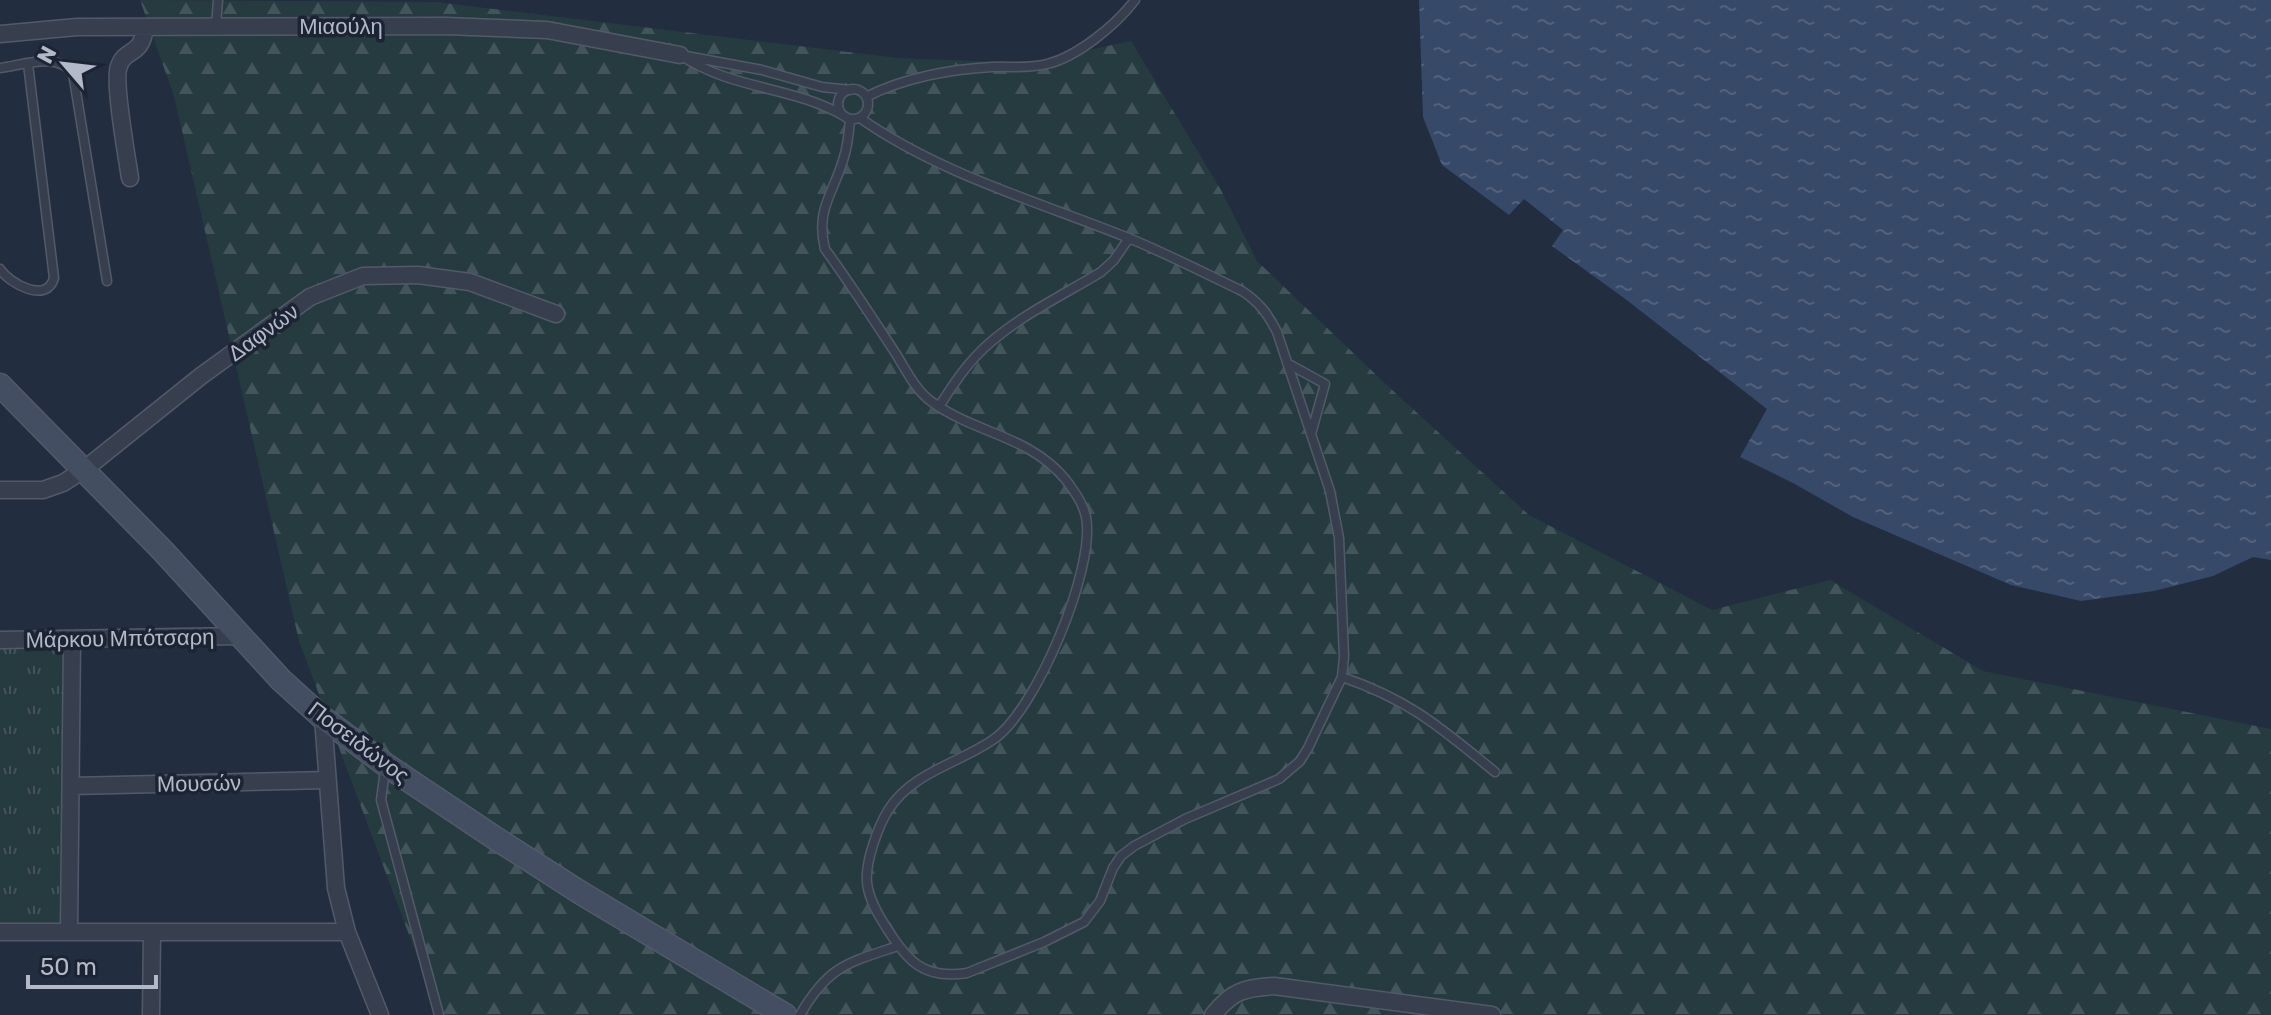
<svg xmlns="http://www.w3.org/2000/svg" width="2271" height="1015" font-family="Rubik,sans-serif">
	<defs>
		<pattern id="forest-firs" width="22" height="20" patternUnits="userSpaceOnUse" patternTransform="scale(2)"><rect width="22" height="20" fill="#253b40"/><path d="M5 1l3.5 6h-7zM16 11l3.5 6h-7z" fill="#42555a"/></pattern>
		<pattern id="park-tufts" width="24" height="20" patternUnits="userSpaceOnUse" patternTransform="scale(2)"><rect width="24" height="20" fill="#253b40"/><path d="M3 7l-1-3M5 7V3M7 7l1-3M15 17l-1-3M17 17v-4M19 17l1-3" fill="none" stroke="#42555a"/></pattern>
		<pattern id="water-ripples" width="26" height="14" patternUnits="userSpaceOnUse" patternTransform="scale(2)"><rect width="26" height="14" fill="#374969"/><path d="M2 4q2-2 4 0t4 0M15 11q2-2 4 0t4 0" fill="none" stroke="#52617d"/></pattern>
	</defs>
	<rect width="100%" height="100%" fill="#222d3f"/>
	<!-- forest -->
	<path fill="url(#forest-firs)" d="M140,0L436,2L898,58L1027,63L1131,41L1221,190L1257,261L1391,389L1529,515L1712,610L1830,580L1983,671L2271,729V1015H439L299,641L174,96Z"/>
	<!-- park -->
	<path fill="url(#park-tufts)" d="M0,640H66L69,926H0Z"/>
	<!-- water -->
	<path fill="url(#water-ripples)" d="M1419,0H2271V560L2253,557L2213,576L2154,591L2081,601L2011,585L1853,517L1793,483L1740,457L1767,409L1624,298L1552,246L1563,230L1524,199L1509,215L1442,165L1423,117Z"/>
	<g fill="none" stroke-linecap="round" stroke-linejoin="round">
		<defs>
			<path id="lane" d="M216,26L218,0
				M680,55C735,91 791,85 846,117
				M686,56L762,70L822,87L850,90
				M0,68C23,65 57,52 73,73L107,281
				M838 104a15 15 0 1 1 30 0a15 15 0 1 1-30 0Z
				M866,97C903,78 951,69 992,67C1010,66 1028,69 1047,64C1077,57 1116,25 1135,0
				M850,119C849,132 848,145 844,157C834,193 815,209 825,249C850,283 873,319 896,354C906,370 916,391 932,402C976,434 1029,435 1066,480C1074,491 1083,503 1086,517C1096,568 1036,710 994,739C960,763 913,772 889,809C878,826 865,862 867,883C869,899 877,913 886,927C907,961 924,980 967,973L1044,942L1084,922L1100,901L1113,868L1121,856L1134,846L1185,819L1279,779L1300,761L1308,748L1342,677L1344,657L1339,538L1330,491L1277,332C1268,314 1259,302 1242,291C1204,273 1166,253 1126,237C1036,201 940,174 860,118
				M0,269C10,284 47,304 54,278L28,64
				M1287,363L1325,384L1311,434
				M939,407C950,389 961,372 976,356C1010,320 1060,297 1101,272L1114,260L1129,238
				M1342,677C1410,700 1441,728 1495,772
				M385,770L381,800L439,1015
				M800,1015C828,966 847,963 898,946"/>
			<path id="street" d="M0,34L77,27L446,26L547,30L680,55
				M130,178C127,158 113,80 119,66C125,48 142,57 145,27
				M0,490H43L63,483L85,469L201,376L310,297L363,276L418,275L470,282L556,314
				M0,640L240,636
				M323,718L336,888L347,932L380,1015
				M71,786L327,780
				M0,932H347
				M69,932L72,640
				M151,1015L152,932
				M1213,1015C1232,991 1244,988 1274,986L1492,1015"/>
			<path id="secondary" d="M0,385L163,551L281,680L323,718L386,765L492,836L581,893L785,1015"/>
		</defs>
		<!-- lane casing -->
		<use href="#lane" stroke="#525a69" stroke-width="11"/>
		<!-- street casing -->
		<use href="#street" stroke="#525a69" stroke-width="19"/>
		<!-- secondary casing -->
		<use href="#secondary" stroke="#525a69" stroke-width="25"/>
		<!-- lane -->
		<use href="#lane" stroke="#373f4e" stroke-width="8"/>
		<!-- street -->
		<use href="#street" stroke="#373f4e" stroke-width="16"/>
		<!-- secondary -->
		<use href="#secondary" stroke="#444e62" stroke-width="22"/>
	</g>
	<g text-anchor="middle" stroke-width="7" stroke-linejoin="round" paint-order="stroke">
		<!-- street labels -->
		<g font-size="22" fill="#b2baca" stroke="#1c2433">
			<text x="341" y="34">Μιαούλη</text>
			<text transform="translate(263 332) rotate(-36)" y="8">Δαφνών</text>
			<text transform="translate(120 638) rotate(-1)" y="8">Μάρκου Μπότσαρη</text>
			<text transform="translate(359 742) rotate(37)" y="8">Ποσειδώνος</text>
			<text transform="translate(199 783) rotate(-1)" y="8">Μουσών</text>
		</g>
	</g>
	<!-- north arrow -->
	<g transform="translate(64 64) rotate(298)" stroke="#1c2433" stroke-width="6" paint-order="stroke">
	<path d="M0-6L14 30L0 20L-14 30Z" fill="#b2baca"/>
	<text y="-12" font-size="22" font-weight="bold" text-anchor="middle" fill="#b2baca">N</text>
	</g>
	<!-- scale -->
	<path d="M28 975v12h128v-12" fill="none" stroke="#b2baca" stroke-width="4"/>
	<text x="40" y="975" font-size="24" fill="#b2baca" stroke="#1c2433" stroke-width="6" paint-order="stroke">50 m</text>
</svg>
